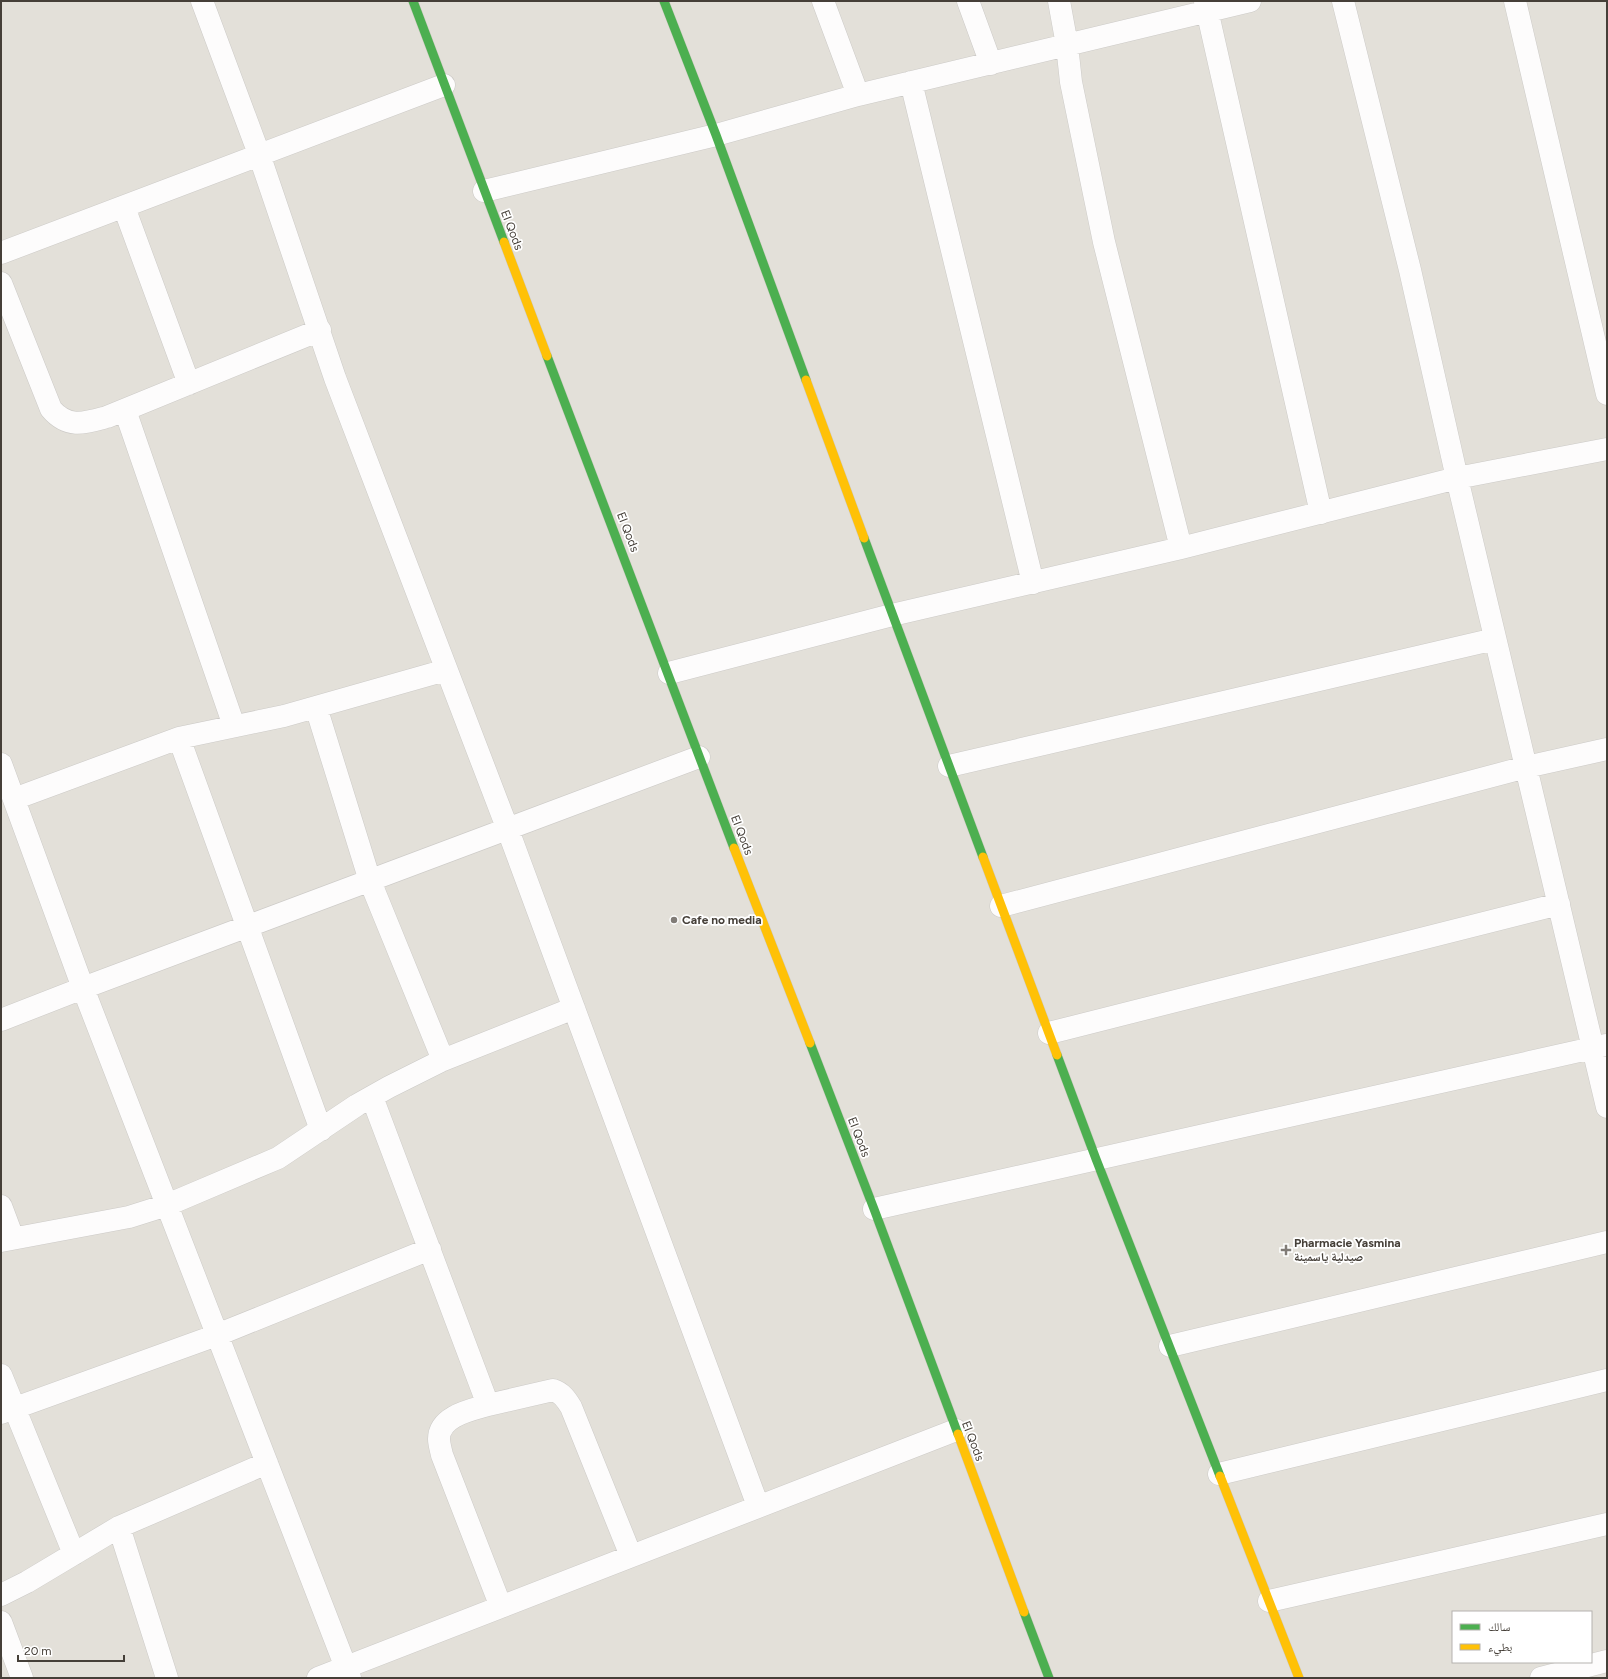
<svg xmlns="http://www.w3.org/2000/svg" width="1608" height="1679" font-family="Figtree,'Noto Naskh Arabic',sans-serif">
	<rect width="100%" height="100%" fill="#f0eeeb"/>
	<!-- residential -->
	<path fill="#e3e0d9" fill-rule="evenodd" d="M1,1H1607V1678H1ZM1453,1612H1591V1662H1453Z"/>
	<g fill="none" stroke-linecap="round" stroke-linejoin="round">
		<defs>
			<path id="street" d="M202,1L259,154L335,378L508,830L758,1506
				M823,1L858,95
				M968,1L991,64
				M1059,1L1067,45L1071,82L1104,242L1181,548
				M1205,1L1321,513
				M1343,1L1410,270L1457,478L1607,1107
				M1515,1L1607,394
				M911,82L1033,583
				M484,191L716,135L858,95L1250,1
				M124,207L189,384
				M1,253C149,198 296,140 444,85
				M1,283L51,409C68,429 85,423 107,417L320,330
				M125,410L234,726
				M669,673L892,615L1181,548L1457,478L1607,449
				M316,707L370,881L443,1060
				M179,738L321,1130
				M1,764L83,988L350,1678
				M949,766L1495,639
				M14,799L179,738L284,716L446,670
				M1001,906L1526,767L1607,749
				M1,1020L83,988L699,757
				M1049,1033L1559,904
				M372,1097L488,1405L553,1390C562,1393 566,1399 571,1407L631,1556
				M1,1206L13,1238
				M874,1209L1606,1045
				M1,1241L129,1217L167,1205L278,1158L357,1105L389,1087L443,1060L574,1008
				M1170,1346L1607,1242
				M1,1375L74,1554
				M488,1405C471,1410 439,1416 439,1439C439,1444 441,1450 442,1455L501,1607
				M1,1413L217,1335L430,1249
				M1219,1474L1607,1380
				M119,1527L167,1678
				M1,1595L27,1582L119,1527L267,1463
				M1269,1601L1607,1524
				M1,1622L22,1678
				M318,1678L956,1430
				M1541,1678L1607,1661"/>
			<path id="fast" d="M413,1L504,242
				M664,1L716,135L806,380
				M547,356L734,848
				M864,538L983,857
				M810,1043L874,1209L958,1434
				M1057,1055L1096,1159L1220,1476
				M1024,1612L1049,1678"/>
			<path id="slow" d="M504,242L547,356
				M806,380L864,538
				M734,848L810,1043
				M983,857L1057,1055
				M958,1434L1024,1612
				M1220,1476L1299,1678"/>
		</defs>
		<!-- street casing -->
		<use href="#street" stroke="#cccac7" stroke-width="23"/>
		<!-- fast casing -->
		<use href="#fast" stroke="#cecac2" stroke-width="10"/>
		<!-- slow casing -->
		<use href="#slow" stroke="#cecac2" stroke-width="10"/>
		<!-- street -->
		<use href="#street" stroke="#fdfcfc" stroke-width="22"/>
		<!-- fast -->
		<use href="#fast" stroke="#4caf50" stroke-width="9"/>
		<!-- slow -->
		<use href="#slow" stroke="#ffc107" stroke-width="9"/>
	</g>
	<!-- markers -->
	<g fill="#817c77" stroke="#fff" stroke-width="1.5">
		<circle cx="674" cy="920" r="4"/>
		<path d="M1284 1244h4v4h4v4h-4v4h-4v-4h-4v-4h4z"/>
	</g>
	<g text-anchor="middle" stroke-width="3.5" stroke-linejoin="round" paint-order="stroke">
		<!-- street labels -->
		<g font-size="12" fill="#453f38" stroke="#fff">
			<text transform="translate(512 230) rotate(69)" y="4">El Qods</text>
			<text transform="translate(628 532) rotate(69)" y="4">El Qods</text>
			<text transform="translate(742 835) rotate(69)" y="4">El Qods</text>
			<text transform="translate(859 1137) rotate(69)" y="4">El Qods</text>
			<text transform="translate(973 1441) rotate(69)" y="4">El Qods</text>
		</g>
		<!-- poi labels -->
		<g font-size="12" font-weight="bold" fill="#453f38" stroke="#fff" text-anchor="start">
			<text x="682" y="924">Cafe no media</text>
			<text x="1294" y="1247">Pharmacie Yasmina<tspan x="1294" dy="14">صيدلية ياسمينة</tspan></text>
		</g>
	</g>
	<!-- border -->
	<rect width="1608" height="1679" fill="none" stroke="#453f38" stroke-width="4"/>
	<!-- legend -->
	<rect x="1452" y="1611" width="140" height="52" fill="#ffffff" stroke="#b5b2af"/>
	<rect x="1460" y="1624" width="20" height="6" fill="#4caf50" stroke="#b5b2af"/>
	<text x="1488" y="1631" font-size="12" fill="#453f38">سالك</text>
	<rect x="1460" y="1644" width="20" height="6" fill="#ffc107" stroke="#b5b2af"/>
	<text x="1488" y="1651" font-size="12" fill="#453f38">بطيء</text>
	<!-- scale -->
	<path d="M18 1655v6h106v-6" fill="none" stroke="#453f38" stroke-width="2"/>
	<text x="24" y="1655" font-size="12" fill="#453f38" stroke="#ffffff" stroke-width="3" paint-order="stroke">20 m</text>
</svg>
